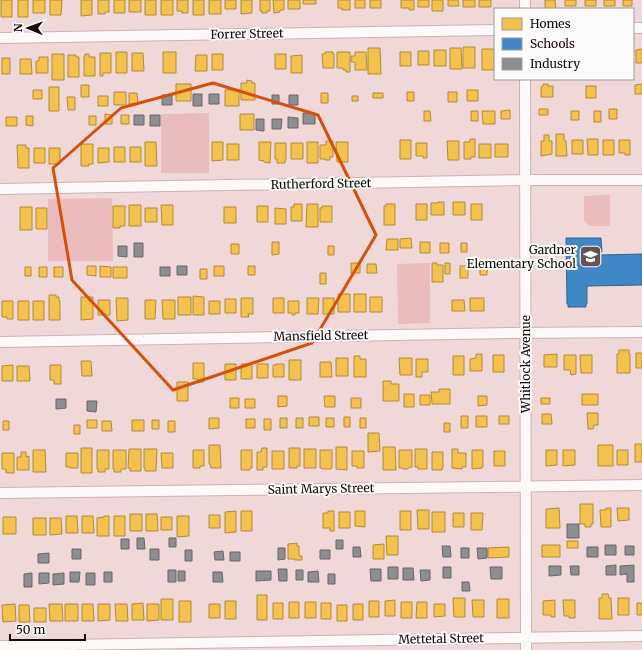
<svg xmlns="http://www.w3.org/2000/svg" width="642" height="650" font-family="Merriweather,serif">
	<rect width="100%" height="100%" fill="#f0d8d9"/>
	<!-- green -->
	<path fill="#eabcbe" d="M209,113V173H161V114Z
		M610,195V226H590L584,221V196Z
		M112,198L113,261H48V199Z
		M430,263V323L398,324L397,264Z"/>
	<!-- homes -->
	<path fill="#f2c14e" stroke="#b18a39" d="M1,0H12V17H1Z
		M18,0H28V17H18Z
		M33,0H45V13H33Z
		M50,0H62L61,15H50Z
		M81,0H92V15L81,16Z
		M98,0H109V12H105V14H98Z
		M114,0H125V13H114Z
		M129,0H141V12H129Z
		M145,0H156V15H145Z
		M161,0H173V15H161Z
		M177,0H188V13H182V11H177Z
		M193,0H204V15H193Z
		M209,0H221V14H209Z
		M225,0H236V9H225Z
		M241,0H252V13L241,14Z
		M260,0H270V11H267V13H262V11H260Z
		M273,0H284V10H280V12L274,13Z
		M288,0H300V9H288Z
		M303,0H316V4H303Z
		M338,0H350V10H342V8H338Z
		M355,0H365V8H355Z
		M370,0H381V8H370Z
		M401,0H414V10H409V8H401Z
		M418,0H429V7H418Z
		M432,0H443V11H432Z
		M448,0H458L459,6H448Z
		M463,0H475V7H463Z
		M479,0H491V7H479Z
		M545,0H555L556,9H545Z
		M565,0H576V6H565Z
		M585,0H596V6H585Z
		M604,0H615V6H604Z
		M623,0H632V6H623Z
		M463,47H475V68H463Z
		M368,48H380L381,74H368Z
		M450,48H461L462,69H450Z
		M482,49H494V70H482Z
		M642,49V63H636V50Z
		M434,50H446V66H434Z
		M418,51H429V65H418Z
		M116,52H127V73H116Z
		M163,52H176V73H163Z
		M325,52H333V54H334V68H323L322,54H325Z
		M337,52H350V72H346V70H343V68H337Z
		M355,52H366L367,70H355V62H351V56H355Z
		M400,52H411V66H400Z
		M100,53H111V73H103V76H100Z
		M132,53H143L144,71H132Z
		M52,54H64V80H52Z
		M85,54H89V57H95V76H84V56H85Z
		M212,54H223V70H212Z
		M275,54H286V69H275Z
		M68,55H76V57H79V77H68Z
		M196,55H207V71H195Z
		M302,55V73H291V56Z
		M39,57H48V73H36V61H39Z
		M2,58H10V74H2Z
		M20,59H31L32,74H20Z
		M247,80L252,81V83H255V100H241V83H247Z
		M176,84H191V101H176Z
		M543,84H548V86H553V97H541V87L543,86Z
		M642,84V94H635V85Z
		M81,85H89V97H81Z
		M586,86H596V98H586Z
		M49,87H59V111H49Z
		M33,90H42V99H33Z
		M225,90H239V106H225Z
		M467,90H478V101H467Z
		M114,92H126V105H114Z
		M407,92H414V101H407Z
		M448,92H457V102H448Z
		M129,93H137L138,104H129Z
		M321,93H328V103H321Z
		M373,93H383V98H373Z
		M98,96H108V106H98Z
		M352,96H358V101H352Z
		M67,97H75V110H68Z
		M539,109H548V115H539Z
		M609,109H617V119H609Z
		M510,110V119H501V111Z
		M424,111H430L431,121H424Z
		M471,111H478V121H471Z
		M482,111H495V124H483Z
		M571,111H579V120H571Z
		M594,111H601V122H594Z
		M105,114L112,115V124H105Z
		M240,114H254V130H240Z
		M121,115H129V124H121Z
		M26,116H33V126L26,125Z
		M89,116H96V125H89Z
		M6,117H17V126H6Z
		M556,134H564V140L566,141L567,156H556Z
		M544,135H549V141H552V154L541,156V141H544Z
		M470,139H475V157H471V159H464V142H470Z
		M587,139H598V155H588Z
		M400,140H411V159H400Z
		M572,140H583V154H572Z
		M603,140H614V155H603Z
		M619,140H630V155H625V153H619Z
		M326,141H333V157H330V160H325V159H320V145H326Z
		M447,141H459V160H448Z
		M145,142H156L157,166H145Z
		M212,142H223V160L212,161Z
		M259,142H271L270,163L264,162V161L259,160Z
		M307,142H318V163H307Z
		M336,142H348V162H337Z
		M275,143H286V160H285V163H277V159H275Z
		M291,143H303V159H291Z
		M416,143H427V158H423V156H416Z
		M81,144H93V164H88L89,166H81Z
		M227,144H239V160H227Z
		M479,144H491V158H479Z
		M495,144H508V157H495Z
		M17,145H26V148H29V168H18Z
		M114,147H125V162H114Z
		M130,147H141V162H130Z
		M34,148H45V163H34Z
		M49,148H60V164H49Z
		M98,148H109V162L98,163Z
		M438,202H444V215H431V203H438Z
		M453,202H465V215H453Z
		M294,204H302V221H291V207H294Z
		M307,204H318V227H306Z
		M386,204H395V225H384V206H386Z
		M416,204H427V220H416Z
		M471,204H482V220H471Z
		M129,205H141V226H129Z
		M161,205H173V225H162Z
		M113,206H125V226H120V228H113Z
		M257,206H268V222H257Z
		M322,206H332V222H320V208H322Z
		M20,207H32V230H20Z
		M224,207H236V223H224Z
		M36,208H47V229H36Z
		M145,208H157V222H145Z
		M275,208L286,209V224H275Z
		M411,238L412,248H400V239Z
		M387,239H398V250H386Z
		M272,242H279V254L272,255Z
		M420,242H430V253H420Z
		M440,243H449V253H440Z
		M461,243H467V252H461Z
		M231,244H239V254H231Z
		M328,246H334V255H328Z
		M351,263H360V273H351Z
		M432,263H437V265H443V282H432Z
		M445,263H450V274H445Z
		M367,264H376L377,273H367Z
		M87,266H96V276L87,275Z
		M100,266L111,267V277H100Z
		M214,266H224V276H214Z
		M248,266H255V275H248Z
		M460,266H468V278H460Z
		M480,266H487V275H480Z
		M25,267H31V276H25Z
		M39,267H47V277H39Z
		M54,267H63V277H54Z
		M113,267H127V278H113Z
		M200,269H207V279H200Z
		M320,273H326V284H320Z
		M338,294H350V312H338Z
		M354,294H366V312H354Z
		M49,295H56V297H59V301H60V320H49Z
		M193,296L204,297V315H193Z
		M81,297H93V319L81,320Z
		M178,297H191V315H178Z
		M370,297H382V312H370Z
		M116,298H128V320L117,321Z
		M241,298H253V314H248L249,317H241Z
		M273,298H284V313H273Z
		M307,298H319L318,314H307Z
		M323,298H334V314H323Z
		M470,298H484V311H470Z
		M225,299H236V313H225Z
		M98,300H110V315H98Z
		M145,300H156L155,319H145Z
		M162,300H175V319H163Z
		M452,300H464L465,311H452Z
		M2,301H13V319H7V317H2Z
		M18,301H29V320H18Z
		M33,301H44V320H33Z
		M209,301H220V314H209Z
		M288,301H299V313H295V315H292V313H288Z
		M619,350H629V354H630V373H617V354H619Z
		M636,353H642V368H636Z
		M476,354H482V371H470V359L476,358Z
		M557,354V367H544V355Z
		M493,355H504V372H493Z
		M564,355H576V374L571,375L570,370H564Z
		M580,355H592V373H581Z
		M354,356H360V359H366V377H354Z
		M453,356H464V375H453Z
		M336,358H348V376H336Z
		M399,358H412V375H400Z
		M416,359H428V372H422V377H416Z
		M289,360H301V380H289Z
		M81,361H91L92,376H82Z
		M320,362H331L332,377H320Z
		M193,363H204V382H198V379H193Z
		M225,364H236V380H225Z
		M241,364H252V379H241Z
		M257,364H268V378H257Z
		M276,364H284V377H273V365H276Z
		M13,365V381H2V366Z
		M50,365H61V384H54V380H50Z
		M17,366H29L30,381H17Z
		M383,381H391V384H399V401H383Z
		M177,382H188V401H177Z
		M439,389H450V404H432L431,392H439Z
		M404,394H414V407H404Z
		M582,394H598V405H582Z
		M420,395H430V405H420Z
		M278,396H287V406L278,407Z
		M324,396H335V407H325Z
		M478,396H487V405L478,406Z
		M230,398H239V408H230Z
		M351,398H361V408H351Z
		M541,398H550V404H541Z
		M245,399H255V408H245Z
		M587,413H598V425H594L593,429H588Z
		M542,414H551L552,424H542Z
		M461,416H468V428H461Z
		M476,416H487V427H476Z
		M499,416H509V424H499Z
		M309,417H319V426H309Z
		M344,417H350V427H344Z
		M209,418H219V428L209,429Z
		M280,418H287V428H280Z
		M296,418H303V428H296Z
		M326,418H334V427H326Z
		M360,418H366V428H360Z
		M246,419H255V428H246Z
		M264,419H271V430H264Z
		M87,420H97V428H87Z
		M132,420H144V431H132Z
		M152,420H159V429H152Z
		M3,421H9V430H3Z
		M102,421H111L112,431H102Z
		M168,421H175V432H168Z
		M444,423H450V432H444Z
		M74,425H80V434H74Z
		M368,433H379L380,451L368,452Z
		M635,444H642V462H635Z
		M209,445H220L221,468H211L210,464H209Z
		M598,445H613V466H598Z
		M336,447H347V470L336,469Z
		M383,447H395L396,470H383Z
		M81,448H92V473H81Z
		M262,448H267V467H263V470H257V452H261Z
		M289,448H300V466H297V468H289Z
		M129,449H141V471H130V468H128Z
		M144,449H157L156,471H145V468H144Z
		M304,449H316V468H304Z
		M415,449H427V469H418V467H415Z
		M452,449H458V453H466V467H462V469L452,468Z
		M33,450H45L46,472H33Z
		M97,450H109V469H105V472H98V469H97Z
		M113,450H126V469H121V472H114V469H113Z
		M193,450H204V466H200V468H193Z
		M241,450H252V468H250V470H241Z
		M320,450H332V468H331V469H322V468H320Z
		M399,450H412V467L408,468V469H403V468H399Z
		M472,450H483V467H482V468L472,469Z
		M546,450H557V465L546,466Z
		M563,450H575V465L563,466Z
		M617,450H628V465H617Z
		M272,451H284V469H272Z
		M352,451H364V468H357V466H352Z
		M494,451H505V466H494Z
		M21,452H26V457L29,456V470H17V457H21Z
		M432,452H443V468H442V470H432Z
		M2,453H14V473H6V469H2Z
		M66,453H78V468H70V467H66Z
		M161,453H173V468H162Z
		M580,504H593V524H591V527H585V524H580Z
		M559,508L560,528H546V509Z
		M606,508H611V527H601L600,510H606Z
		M617,508H629V520L618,521Z
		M417,510H429V529H418Z
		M236,511V532L225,533V512Z
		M241,511H252V531H241Z
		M328,511H334V531H330V528H323V513H328Z
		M355,511H365V527L355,526Z
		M400,511H411V530H400Z
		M339,512H350V528H339Z
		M432,512H445V532H432Z
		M453,513H464V527H453Z
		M471,513H483L482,530H471Z
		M130,514H142V531H130Z
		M146,514H157L158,531H146Z
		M209,515H220V528H209Z
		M66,516H77L78,533H66Z
		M82,516H93L94,533H82Z
		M104,516H109V536H97V518L104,517Z
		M114,516H125V536H114Z
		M177,516H189V536L177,537Z
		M3,517H16V534H3Z
		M161,517H172V530H161Z
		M33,518H46V535H33Z
		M50,518H61L62,534L50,535Z
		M386,536H398V555H387Z
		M567,541H578V548H567Z
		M297,543V546H299V556H302V560H295V559H288V544Z
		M384,544V559H373V545Z
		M542,545H560V557H542Z
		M509,547V557L488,558V548Z
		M602,594H608L609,598H611L612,619H599V598H602Z
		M257,595H267V620H257Z
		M453,598H465V617H454Z
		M618,598H629V615H618Z
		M161,599H173V620H161Z
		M497,599H509V618H497Z
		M395,600V616H385V601Z
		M472,600H484V617H473Z
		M555,600V617H551V615H543V601Z
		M563,600H575V618H569V616H564Z
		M179,601H191V622H179Z
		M225,601H236V619H225Z
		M369,601H379V617H369Z
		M289,602H299V618H289Z
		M305,602H316V618H305Z
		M401,602H412V618H401Z
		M417,602H427V618H416Z
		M143,603L144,620H132V604Z
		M273,603H283V619H273Z
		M321,603H331V619H321Z
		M637,603H642V615H637Z
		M15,604L16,621L3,622L2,605Z
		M49,604H62L63,621H50Z
		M65,604H78V621H65Z
		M82,604H93L94,621H82Z
		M98,604H110V620L98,621Z
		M115,604H127L128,621H116Z
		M147,604H159V620L147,621Z
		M209,604H220V618H209Z
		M353,604H363V620H353Z
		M434,604H445V616L434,617Z
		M19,605H29L30,622H19Z
		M337,605H347V621H337Z
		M34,608H46V622H34Z"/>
	<!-- schools -->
	<path fill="#3f88c5" stroke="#34628d" d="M566,238H601L602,252H600V255L642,254V285L587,286V304H586V307H568V304H567Z"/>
	<!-- industry -->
	<path fill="#8d8d92" stroke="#6a6569" d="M193,94H202V106H193Z
		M209,94H219V104H209Z
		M162,95H172V105H162Z
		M272,95H279V104H272Z
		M289,95H298V105H289Z
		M303,113H315V124H303Z
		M134,115H144V125H134Z
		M150,115H160V126H150Z
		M288,117L298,118V128H288Z
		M256,119H264V131L256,130Z
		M272,119H282L281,129H272Z
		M134,243H143V257H134Z
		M118,246H127V257L118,256Z
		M177,266H187V275H177Z
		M160,267H170V276H160Z
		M56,399H66V408L56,409Z
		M87,401H97L96,412L87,411Z
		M567,524H579V538H567Z
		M137,538H144L145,549H137Z
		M169,538H176V547H169Z
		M121,539H129V549H121Z
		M336,540H343V549H336Z
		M605,545H616V555H605Z
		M442,546H450L451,557H443Z
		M625,546H634V555H625Z
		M353,547H360L361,557H353Z
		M587,547H598V557H587Z
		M278,548H285V559L278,560Z
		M461,548H469V558H461Z
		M477,548H487V558L478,559Z
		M72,549H81V559H72Z
		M150,549H159V560H150Z
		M185,550H192V561H185Z
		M320,550H330V559H320Z
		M223,551L224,560H215L214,552Z
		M230,552H240V561H230Z
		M49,553V563H38V554Z
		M616,565V575H606V566Z
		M634,565V582H627V574L620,575V566Z
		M549,566H561V575L549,576Z
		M570,566H579V575H571Z
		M388,567H398V579H388Z
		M443,567H451V578H443Z
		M490,567H502V579H491Z
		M403,568H413L414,580H403Z
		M278,569H287V581H279Z
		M370,569H381V581H371Z
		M168,570H176V582H168Z
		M296,570H303V580H296Z
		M420,570H430V580L421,581Z
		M178,571H185V581H178Z
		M256,571H271V580L256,581Z
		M318,571L319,582H308V572Z
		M70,572H80L79,582H70Z
		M104,572H112V582H104Z
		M213,572H222L223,582H213Z
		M32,573V587H24V574Z
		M39,573H49V583L39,584Z
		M64,573V584L53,585V574Z
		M86,573H95V585H86Z
		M328,574H335V584H328Z
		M462,582H469L470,591H462Z"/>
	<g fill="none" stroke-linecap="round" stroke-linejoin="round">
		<defs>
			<path id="minor" d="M525,9V0
				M633,28H642
				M0,38L495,30
				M525,79L526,650
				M0,189L526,180H642
				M0,342L513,333L642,332
				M0,493L642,485
				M0,646L642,636"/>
		</defs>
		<!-- minor casing -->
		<use href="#minor" stroke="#c8b4b4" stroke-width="12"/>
		<!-- minor -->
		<use href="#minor" stroke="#fdf9f9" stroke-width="10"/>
	</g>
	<!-- marked area -->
	<path fill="none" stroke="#d3510c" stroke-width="3" stroke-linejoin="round" d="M213,83L318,115L376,235L312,343L173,390L72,280L53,168L121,108Z"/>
	<!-- icons -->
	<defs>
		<symbol id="school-square" viewBox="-11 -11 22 22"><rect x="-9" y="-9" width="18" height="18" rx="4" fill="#645152" stroke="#fbfbfb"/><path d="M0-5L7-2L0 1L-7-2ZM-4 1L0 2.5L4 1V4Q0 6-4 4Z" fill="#fff"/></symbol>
	</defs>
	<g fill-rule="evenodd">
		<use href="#school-square" x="578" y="244" width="25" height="25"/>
	</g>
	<g text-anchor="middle" stroke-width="4" stroke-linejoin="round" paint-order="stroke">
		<!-- street labels -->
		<g font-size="12" fill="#190809" stroke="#fbfbfb">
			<text transform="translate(247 34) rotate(-1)" y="4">Forrer Street</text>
			<text transform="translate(321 184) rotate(-1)" y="4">Rutherford Street</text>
			<text transform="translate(321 336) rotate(-1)" y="4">Mansfield Street</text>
			<text transform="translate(526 364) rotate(-90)" y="4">Whitlock Avenue</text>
			<text transform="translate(321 489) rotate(-1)" y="4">Saint Marys Street</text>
			<text transform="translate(441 639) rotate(-1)" y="4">Mettetal Street</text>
		</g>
		<!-- poi labels -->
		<g font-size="12" fill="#190809" stroke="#fbfbfb" text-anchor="end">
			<text x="576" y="254">Gardner<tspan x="576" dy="14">Elementary School</tspan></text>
		</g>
	</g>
	<!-- legend -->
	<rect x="494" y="8" width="140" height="72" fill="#fbfbfb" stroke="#a19a9a"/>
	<rect x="502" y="18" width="20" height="12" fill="#f2c14e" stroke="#a19a9a"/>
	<text x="530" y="28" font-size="12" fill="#190809">Homes</text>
	<rect x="502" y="38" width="20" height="12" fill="#3f88c5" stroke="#a19a9a"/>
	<text x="530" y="48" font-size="12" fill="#190809">Schools</text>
	<rect x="502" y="58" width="20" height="12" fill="#8d8d92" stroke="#a19a9a"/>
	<text x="530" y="68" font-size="12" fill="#190809">Industry</text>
	<!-- north arrow -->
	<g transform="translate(28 28) rotate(271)" stroke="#fbfbfb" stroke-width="3" paint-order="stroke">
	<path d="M0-3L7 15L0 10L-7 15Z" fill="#190809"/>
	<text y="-6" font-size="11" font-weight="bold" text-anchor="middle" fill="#190809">N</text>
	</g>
	<!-- scale -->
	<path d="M10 634v6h75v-6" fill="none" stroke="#190809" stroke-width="2"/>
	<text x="16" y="634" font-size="12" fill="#190809" stroke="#fbfbfb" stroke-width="3" paint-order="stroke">50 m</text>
</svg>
